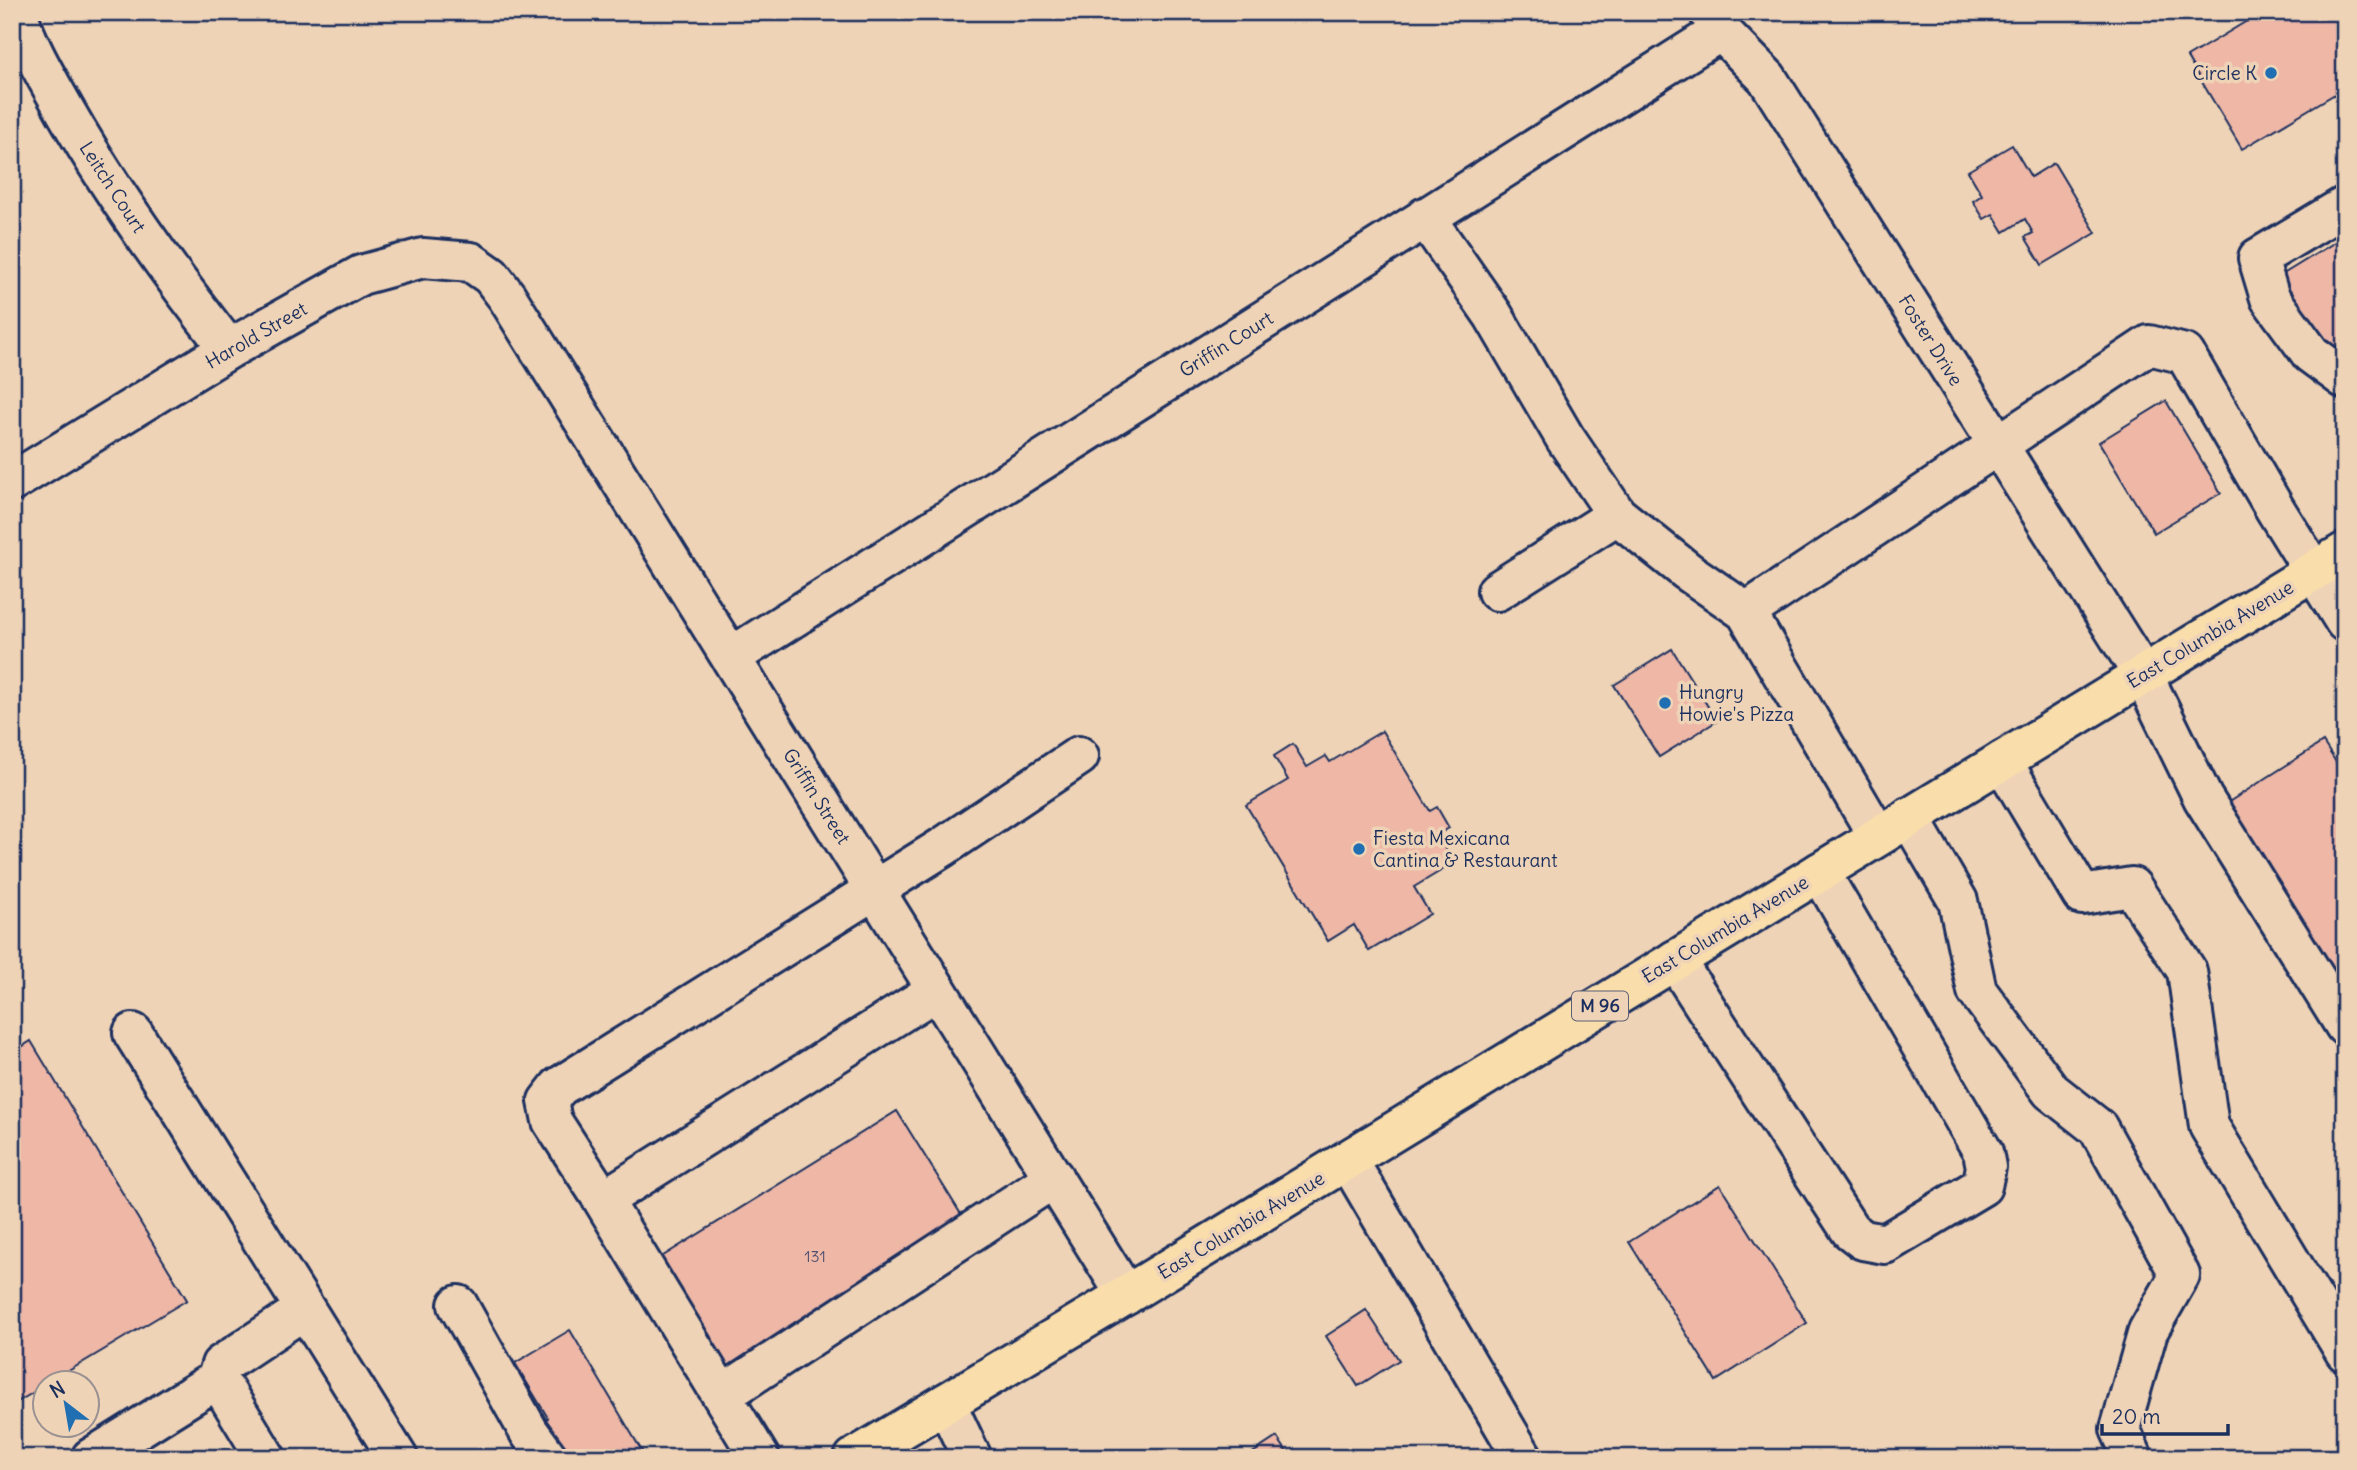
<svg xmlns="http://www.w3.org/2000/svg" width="2357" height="1470" font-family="Delius,sans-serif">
	<rect width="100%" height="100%" fill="#efd3b6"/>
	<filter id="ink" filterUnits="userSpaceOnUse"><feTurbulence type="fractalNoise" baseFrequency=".0143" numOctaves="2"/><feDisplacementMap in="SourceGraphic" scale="14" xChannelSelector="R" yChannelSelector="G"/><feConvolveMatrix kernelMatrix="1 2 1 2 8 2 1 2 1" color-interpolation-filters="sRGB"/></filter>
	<g filter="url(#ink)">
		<!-- building -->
		<path fill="#eeb7a6" stroke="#1b2f5e" stroke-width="2" d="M2262,12H2345V88L2242,149L2187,57Z
			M2012,145L2031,177L2054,163L2096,233L2042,265L2025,237L2033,233L2025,219L2004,232L1993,214L1984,219L1973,201L1982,195L1968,171Z
			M2345,236V343L2328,353L2280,276Z
			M2166,401L2221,493L2154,533L2099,442Z
			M1672,649L1717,721L1659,757L1614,685Z
			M1382,731L1430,811L1437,807L1449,828L1437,835L1454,863L1414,887L1430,914L1369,951L1354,925L1328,941L1246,805L1288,780L1274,756L1293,744L1307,767L1326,756L1330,762Z
			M2323,742L2345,776V993L2224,805Z
			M31,1041L187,1300L50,1382H46V1385L12,1405V1053Z
			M897,1111L967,1224L724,1374L655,1261Z
			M1720,1185L1807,1323L1716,1381L1629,1242Z
			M1366,1310L1399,1360L1358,1386L1326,1336Z
			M570,1330L646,1458H572L566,1448L559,1452L541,1423L548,1418L515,1363Z
			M1277,1437L1291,1458H1245Z"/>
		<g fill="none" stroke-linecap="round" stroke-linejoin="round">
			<defs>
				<path id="minor" d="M17,12C29,49 47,78 66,112C114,196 170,274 229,349
					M1709,12L1721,31L1767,78L2143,675L2203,798L2345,1026
					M2345,206L2258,258L2270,298L2311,354L2345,379
					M1425,217L1493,315L1565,438L1617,515L1687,571L1746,612
					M12,482L229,349L361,275L423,258L471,262L491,276L507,297L1126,1295
					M1497,591L1617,515
					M731,657L1721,31
					M2002,761L2082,895L2132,887L2187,971L2209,1126L2345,1352
					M1909,817L1958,901L1977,991L2051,1091L2098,1128L2180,1275L2148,1331L2120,1429L2133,1458
					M1878,836L1746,612L2149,345L2185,354L2275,509L2345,622
					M1675,960L1850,1230L1863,1240L1885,1244L1982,1186L1986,1167L1983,1152L1820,872
					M133,1033L398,1458
					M1348,1160L1523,1458
					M603,1200L937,990
					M458,1305L529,1432L548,1458
					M215,1384L221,1365L305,1309
					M722,1395L1054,1178
					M946,1403L972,1458
					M91,1458L208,1385L215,1384L224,1389L266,1458
					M760,1458L603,1200L552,1121L548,1101L559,1087L943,847L1079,756"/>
				<path id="major" d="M854,1458L1126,1295L2345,552"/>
			</defs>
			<!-- minor casing -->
			<use href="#minor" stroke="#1b2f5e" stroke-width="44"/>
			<!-- major casing -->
			<use href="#major" stroke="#1b2f5e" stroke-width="44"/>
			<!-- minor -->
			<use href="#minor" stroke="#efd3b6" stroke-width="38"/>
			<!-- major -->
			<use href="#major" stroke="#f9deab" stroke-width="38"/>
		</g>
	</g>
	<!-- markers -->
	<g fill="#1f6fb2" stroke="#efd3b6" stroke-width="2.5">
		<circle cx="2271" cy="73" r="7"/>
		<circle cx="1665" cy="703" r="7"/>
		<circle cx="1359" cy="849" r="7"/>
	</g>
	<g text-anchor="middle" stroke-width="7" stroke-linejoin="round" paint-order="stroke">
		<!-- number labels -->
		<g font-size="16" fill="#505170">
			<text x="815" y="1262">131</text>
		</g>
		<!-- shield labels -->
		<rect fill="#efd3b6" stroke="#5b6078" stroke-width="2" x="1572" y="991.5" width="56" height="29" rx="5"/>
		<g font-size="18" font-weight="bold" fill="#1b2f5e">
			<text x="1600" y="1012">M 96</text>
		</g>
		<!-- poi labels -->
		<g font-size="19" fill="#1b2f5e" stroke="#efd3b6" text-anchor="start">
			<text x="2257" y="80" text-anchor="end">Circle K</text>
			<text x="1679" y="699">Hungry<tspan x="1679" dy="22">Howie's Pizza</tspan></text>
			<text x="1373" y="845">Fiesta Mexicana<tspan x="1373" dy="22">Cantina &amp; Restaurant</tspan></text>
		</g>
		<!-- street labels -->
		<g font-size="19" fill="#1b2f5e" stroke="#efd3b6">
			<text transform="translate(113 187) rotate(57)" y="7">Leitch Court</text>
			<text transform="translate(256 335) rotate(-30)" y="7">Harold Street</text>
			<text transform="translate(1931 340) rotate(58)" y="7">Foster Drive</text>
			<text transform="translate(1226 344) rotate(-32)" y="7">Griffin Court</text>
			<text transform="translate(2210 634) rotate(-31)" y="7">East Columbia Avenue</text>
			<text transform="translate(817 796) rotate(58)" y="7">Griffin Street</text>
			<text transform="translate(1725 929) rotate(-31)" y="7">East Columbia Avenue</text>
			<text transform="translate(1241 1225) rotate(-31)" y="7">East Columbia Avenue</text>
		</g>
	</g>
	<!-- margin -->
	<rect width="2357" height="1470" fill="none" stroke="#efd3b6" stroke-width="42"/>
	<rect x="21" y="21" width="2315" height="1428" fill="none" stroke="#1b2f5e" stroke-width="2.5" filter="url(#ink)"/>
	<!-- north arrow -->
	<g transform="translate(66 1404) rotate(329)"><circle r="33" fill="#efd3b6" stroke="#9a9193" stroke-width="2"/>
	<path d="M0-5L12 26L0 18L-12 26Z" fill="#1f6fb2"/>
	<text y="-10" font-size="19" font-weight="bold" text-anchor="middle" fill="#1b2f5e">N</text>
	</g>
	<!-- scale -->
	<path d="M2102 1424v10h126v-10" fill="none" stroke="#1b2f5e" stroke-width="3.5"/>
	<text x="2112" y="1424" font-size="21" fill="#1b2f5e" stroke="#efd3b6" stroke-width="5" paint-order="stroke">20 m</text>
</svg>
